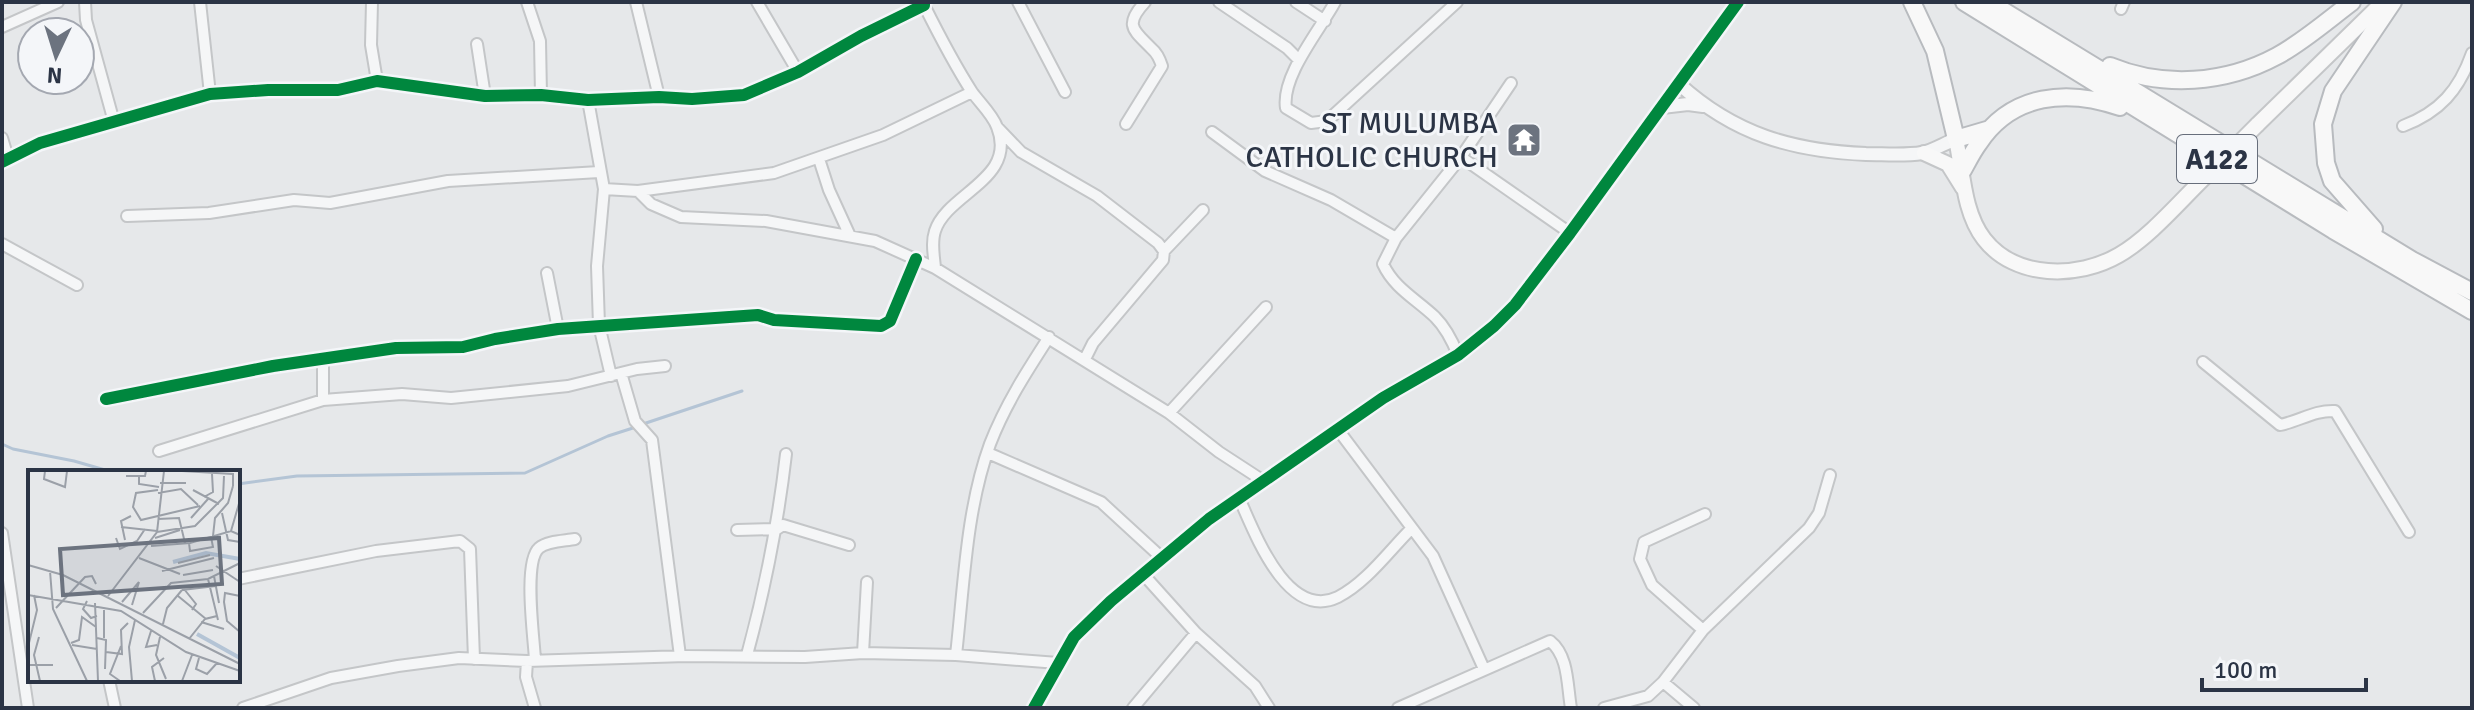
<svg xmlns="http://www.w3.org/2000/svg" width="2474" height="710" font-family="Signika,sans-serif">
	<rect width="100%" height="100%" fill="#e6e8ea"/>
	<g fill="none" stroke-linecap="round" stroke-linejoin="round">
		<!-- stream -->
		<path stroke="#b4c4d5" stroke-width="3" d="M643,424L742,391
			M2,444L13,449L74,461L112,472
			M238,484L297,476L525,473L608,436L636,427"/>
		<defs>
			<path id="minor" d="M85,2L86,20L114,122
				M200,2L210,94
				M372,2L371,45L377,81
				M527,2L540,41L541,95
				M636,2L659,97
				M757,2L798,72
				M1018,2L1065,92
				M1219,2L1287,48L1299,60
				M1296,2L1325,21
				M1335,2C1320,30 1281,76 1286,108L1311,123L1327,121L1457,2
				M924,5C939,35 954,64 972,92C980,103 993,115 997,127C1018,179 947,193 935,231C931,243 934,255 935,268
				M2121,9L2124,2
				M2,27L58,2
				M477,44L485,96
				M588,100L604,189L597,266L599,325L611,376
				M1126,124L1162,66C1160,60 1157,53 1152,49C1134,30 1123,26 1145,2
				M2403,126C2440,112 2459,90 2472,53
				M997,127L1021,152L1097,196L1158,243L1164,251
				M1212,132L1265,171L1331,200L1396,238
				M2,138L8,158
				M1461,157L1570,233
				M819,159L829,190L850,236
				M2,162L40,143L210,94L268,90H338L377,81L485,96L541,95L588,100L659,97L692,99L744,95L798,72L861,36L924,5V2
				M604,189L638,191L774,173L883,135L972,92
				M638,191L651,204L681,217L766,221L875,241L935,268L1169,413L1219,452L1262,480
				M127,216L209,213L294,200L330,203L448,181L599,172
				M2,244L77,285
				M547,273L558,329
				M1458,355C1452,340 1446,328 1435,317C1416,299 1394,288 1383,264L1396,238L1461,157L1511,83
				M1085,359L1093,343L1163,260L1164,251L1203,210
				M2203,362L2280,425C2300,421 2314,410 2335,411L2409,532
				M621,373L635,421L652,440L680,656
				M106,399L273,366L396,348L463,347L495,339L558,329L758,315L774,320L881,326L890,321L916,259
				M323,400V360
				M1169,413L1266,307
				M1339,431L1433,556L1484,669
				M159,451L323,400L402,394L451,398L568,386L637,369L665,366
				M988,453L1101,502L1162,558
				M1239,498C1254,531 1287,622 1338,597C1366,583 1389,551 1411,529
				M737,530L777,529L783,525L849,545
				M2,533L28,708
				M1143,574L1196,633L1255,686L1269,708
				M238,579L376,551L460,541L470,549L474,659
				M1703,630L1652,585L1640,559L1644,542L1705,514
				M863,653L867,582
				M747,655C765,589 778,523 786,454
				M956,655C964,585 966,510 990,444C1005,405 1027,371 1049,337
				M535,660C534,638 523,562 539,548C547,541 564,541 575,539
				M527,661L526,677L535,708
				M109,680L115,708
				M1663,682L1694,708
				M243,708L331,678L398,666L459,658L527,661L686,656L805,657L863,653L956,655L1058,663
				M1133,708L1196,633
				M1398,708L1550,641C1569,656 1567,686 1571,708
				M1604,708L1648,696L1663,682L1703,630L1809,528L1819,513L1830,475"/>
			<path id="tertiary" d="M1679,84C1734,134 1792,151 1866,154C1884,154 1904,156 1922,153C1933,151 1945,143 1956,139
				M1662,107L1688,104L1703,106
				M1034,708L1074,637L1111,601L1209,519L1383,398L1458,355L1494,326L1515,305L1570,233L1738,2"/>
			<path id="secondary" d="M2257,125L2383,2
				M1956,139C1963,171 1963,212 1984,239C2015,279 2078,279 2119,255C2150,237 2180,201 2206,176
				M1924,153L1948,164L1963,188"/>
			<path id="trunk" d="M1912,2L1935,51L1956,139L1990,129
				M1964,2L2333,230L2472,311
				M1989,2L2412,260L2472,292
				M2110,66C2163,88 2225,84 2277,56C2303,42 2328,20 2352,2
				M1963,170C1968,161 1973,151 1979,143C2012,93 2068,89 2120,107
				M2374,229L2332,181L2326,163L2323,124L2333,91L2393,2"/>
		</defs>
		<!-- minor casing -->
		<use href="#minor" stroke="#c4c6c8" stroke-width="14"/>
		<!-- tertiary casing -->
		<use href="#tertiary" stroke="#c4c6c8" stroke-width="16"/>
		<!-- secondary casing -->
		<use href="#secondary" stroke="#c4c6c8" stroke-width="18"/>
		<!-- trunk casing -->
		<use href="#trunk" stroke="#b8bbbf" stroke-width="20"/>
		<!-- minor -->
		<use href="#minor" stroke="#f5f6f7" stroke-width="10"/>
		<!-- tertiary -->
		<use href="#tertiary" stroke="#f5f6f7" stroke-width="12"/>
		<!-- secondary -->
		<use href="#secondary" stroke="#f8f8f8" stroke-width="14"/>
		<!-- trunk -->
		<use href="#trunk" stroke="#f8f8f8" stroke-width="16"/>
		<defs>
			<path id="secondary-bridge" d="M2206,176L2257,125"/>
		</defs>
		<!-- secondary-bridge casing -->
		<use href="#secondary-bridge" stroke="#c4c6c8" stroke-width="18" stroke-linecap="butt"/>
		<!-- secondary-bridge -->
		<use href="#secondary-bridge" stroke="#f8f8f8" stroke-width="14"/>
		<defs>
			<path id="cycleway" d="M2,162L40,143L210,94L268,90H338L377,81L485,96L541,95L588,100L659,97L692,99L744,95L798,72L861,36L924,5V2
				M106,399L273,366L396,348L463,347L495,339L558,329L758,315L774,320L881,326L890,321L916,259
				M1034,708L1074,637L1111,601L1209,519L1383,398L1458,355L1494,326L1515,305L1570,233L1738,2"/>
		</defs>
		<!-- cycleway casing -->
		<use href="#cycleway" stroke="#f4f6f9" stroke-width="17"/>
		<!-- cycleway -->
		<use href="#cycleway" stroke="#00873e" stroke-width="12"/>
	</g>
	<!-- icons -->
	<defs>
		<symbol id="temple-square" viewBox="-11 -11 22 22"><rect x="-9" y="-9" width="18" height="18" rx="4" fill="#6c737f" stroke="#f4f6f9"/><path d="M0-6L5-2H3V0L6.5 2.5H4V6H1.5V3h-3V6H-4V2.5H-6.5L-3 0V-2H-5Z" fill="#fff"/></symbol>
	</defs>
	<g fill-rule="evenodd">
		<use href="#temple-square" x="1504" y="120" width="40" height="40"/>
	</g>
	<g text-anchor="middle" stroke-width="6" stroke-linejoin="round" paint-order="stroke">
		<!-- shield labels -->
		<rect fill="#f4f6f9" stroke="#676e7b" stroke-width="2" x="2177" y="135" width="80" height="48" rx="6"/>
		<g font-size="28" font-weight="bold" fill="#2b3445">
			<text x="2217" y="169">A122</text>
		</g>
		<!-- poi labels -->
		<g font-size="30" fill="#2b3445" stroke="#f4f6f9" text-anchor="end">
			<text x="1498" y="133">ST MULUMBA<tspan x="1498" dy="34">CATHOLIC CHURCH</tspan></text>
		</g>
	</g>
	<!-- overview -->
	<g transform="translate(28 470)">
		<rect width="212" height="212" fill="#e6e8ea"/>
		<path fill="none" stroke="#b4c4d5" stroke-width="4" d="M145,92L178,83L212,89M169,164L212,188"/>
		<path fill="none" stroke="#9ba0a8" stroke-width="2" d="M8,1H70M17,1L16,9L37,17L39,1M154,1L205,4V16M111,5V14L131,17M98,6H117L118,1M132,13H158M130,20L108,23L105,37L113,50L172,36M165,20L191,34M130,23L153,19L170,35M176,27L185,22L184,4M194,43L200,70L212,72M163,48L180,29M130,49L151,48L157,73M93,57L129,61M203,61L212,30M129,62L167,56L195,28L196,6M185,66L187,48L200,33L205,16M88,68L92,79L109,71L117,59M127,68L152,60M97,70L93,51L103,46M161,73L162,81L185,77L183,67M123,76L162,73L203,61L212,65M111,88L152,104M150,93L182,85M0,95L35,105L212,194M188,96L212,112M22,101L25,139L59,211M134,101L186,88M155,105L185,100M186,106L191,133M180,109L190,150M156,119L168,134L164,140M154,120L188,116M0,125L93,141L158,182L212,201M80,126L129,62L136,1M150,126L178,149M212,126L197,123L196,132L199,151L212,162M59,131L55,139L63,148L69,146M94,132L111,112M67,133L70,211M104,135L111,112M28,138L57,107L64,106L68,114M115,143L143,113L180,109L212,93M173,152L196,159M135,154L139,138L154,120M123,161L118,177L129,175M11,167L6,185L12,211M132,167L128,185L138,209M69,168L78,170L77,199M76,168V140M161,169L177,149L189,146M43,173L51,170L54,147L68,157M44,175L69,179M0,177L9,140L6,125M78,182L94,184L93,160L100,153M171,188L168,199L179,204L189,193M0,195H25M92,211L82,204L93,176M104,211L101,177L107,150M127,211L124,197L136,188M154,211L164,185"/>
		<path fill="#6c737f" fill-opacity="0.15" stroke="#6c737f" stroke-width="4" d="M191,68L194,114L35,125L32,79Z"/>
		<rect width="212" height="212" fill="none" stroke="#2b3445" stroke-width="4"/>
	</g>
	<!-- border -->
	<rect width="2474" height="710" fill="none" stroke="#2b3445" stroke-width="8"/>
	<!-- north arrow -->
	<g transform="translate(56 56) rotate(184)"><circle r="38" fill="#f4f6f9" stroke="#a4a8b1" stroke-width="2"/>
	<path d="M0-6L14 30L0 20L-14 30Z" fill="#6c737f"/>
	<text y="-12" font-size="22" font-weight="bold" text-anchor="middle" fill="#2b3445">N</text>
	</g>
	<!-- scale -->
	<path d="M2202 678v12h164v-12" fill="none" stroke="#2b3445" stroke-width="4"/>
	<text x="2214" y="678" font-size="24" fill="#2b3445" stroke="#f4f6f9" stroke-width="6" paint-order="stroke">100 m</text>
</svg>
